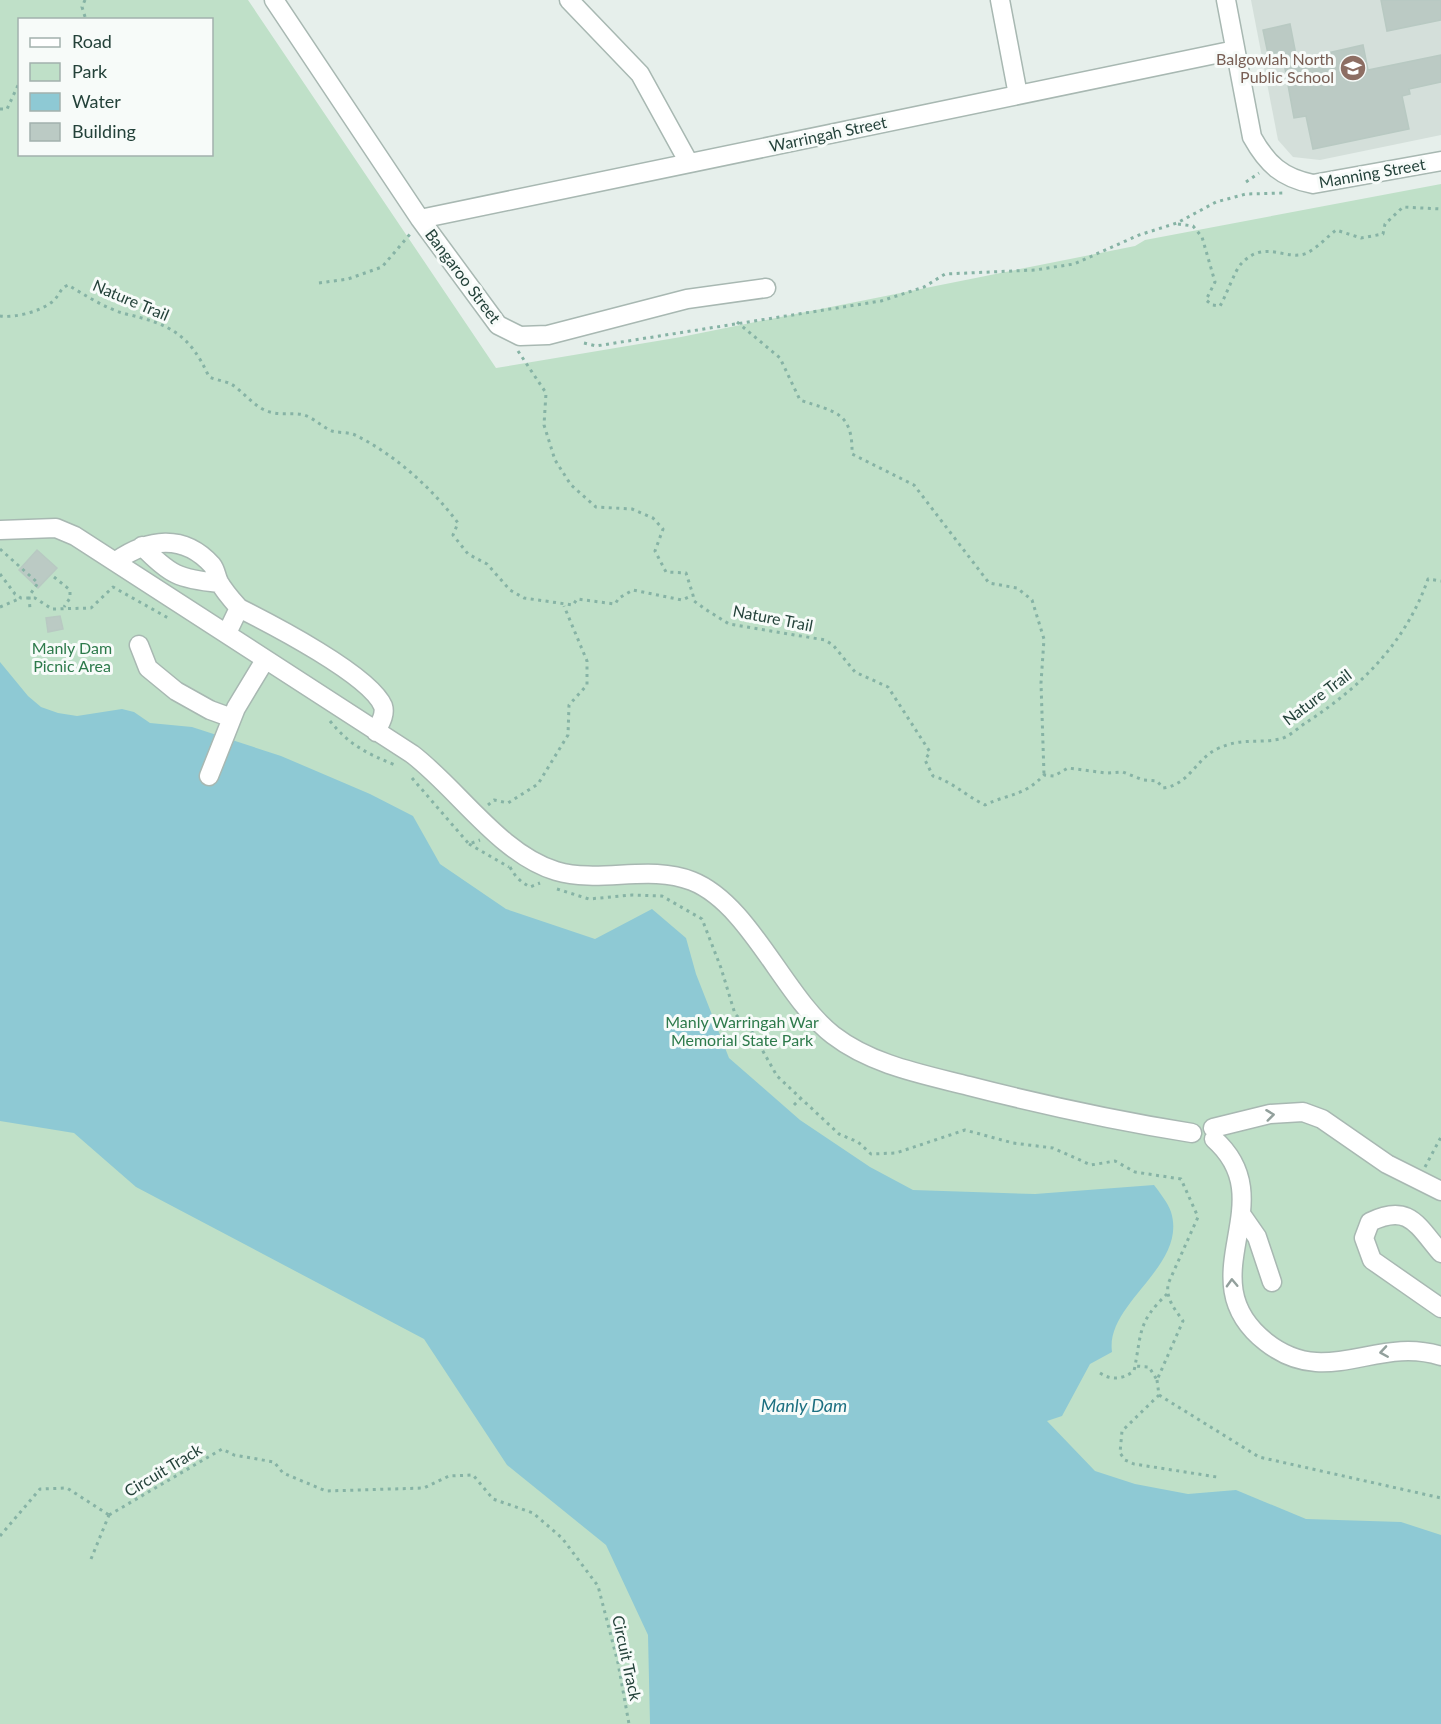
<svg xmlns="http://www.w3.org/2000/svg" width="1441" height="1724" font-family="Lato,sans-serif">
	<rect width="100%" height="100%" fill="#e6efeb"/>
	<!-- built -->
	<path fill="#d4dfda" d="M1251,0H1441V135L1320,160L1293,157L1278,140Z"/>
	<!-- green -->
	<path fill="#bfe0c8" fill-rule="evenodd" d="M0,0H248L496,368L681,337L1135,246L1145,240L1441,184V1724H0ZM20,20H212V154H20Z"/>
	<!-- water -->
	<path fill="#8ec9d4" d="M0,662L28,696L41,707L58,713L77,716L122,709L134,712L150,723L192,727L281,756L370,794L413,816L440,864L506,909L595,939L652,909L686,938L696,974L729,1058L800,1120L870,1167L913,1190L1035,1194L1154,1185C1160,1193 1168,1203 1171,1212C1188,1266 1105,1303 1112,1352L1090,1364L1062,1416L1047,1421L1095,1471L1135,1484L1188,1494L1236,1490L1306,1519L1401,1522L1441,1535V1724H650L648,1635L606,1545L507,1465L424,1339L136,1187L74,1133L0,1121Z"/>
	<!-- building -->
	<path fill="#bbcac4" stroke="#b8c9c2" stroke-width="1.5" d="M1381,0H1441V20L1387,31Z
		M1290,24L1297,60L1363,45L1368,70L1441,55V82L1409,89L1410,94L1402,96L1409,129L1313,149L1306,116L1294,118L1282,52L1268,54L1263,30Z
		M37,550L57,568L38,588L19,570Z
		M60,616L63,629L48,632L46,618Z"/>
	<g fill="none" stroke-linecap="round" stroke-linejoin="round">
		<defs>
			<path id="minor" d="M274,0L420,219L498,325L520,336L548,335L687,299L766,288
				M569,0L640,74L689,163
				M1000,0L1018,95
				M1226,0L1252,137C1267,164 1282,178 1313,184L1441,161
				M420,219L1235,50
				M0,530L56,528L75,536L412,754C458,789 500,854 556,871C600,884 649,864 692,881C750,904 784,997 833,1035C872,1065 922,1074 969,1086C1043,1105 1117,1121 1192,1133
				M142,546C170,575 179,579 219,583
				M116,561C148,539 183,533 212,565C216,570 216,576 219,582C224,591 232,600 239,608
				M227,633L239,608C271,624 370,675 383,706C386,715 379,725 376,732
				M139,645L148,668L176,691L210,710L232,718
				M209,776L236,708L265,660
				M1213,1128L1270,1114L1303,1112L1322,1119L1387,1164L1441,1191
				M1214,1139C1286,1203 1185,1278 1266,1342C1327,1390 1376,1335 1441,1356
				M1241,1214L1257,1237L1272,1282
				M1441,1253C1417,1225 1409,1203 1370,1222L1364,1238L1372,1260L1441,1308"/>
		</defs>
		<!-- minor casing -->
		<use href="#minor" stroke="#a8b8b2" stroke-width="21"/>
		<!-- path -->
		<path stroke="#86b3a5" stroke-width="3" stroke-dasharray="3 4.5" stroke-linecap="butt" d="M85,0L82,7L86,20
			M0,109H7L20,81
			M1246,182L1259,173
			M1178,224L1193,226L1202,237L1215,282L1206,300L1212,305L1220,306C1226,296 1235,270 1241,264C1265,238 1286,262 1307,253C1317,248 1327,237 1336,230L1361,238L1383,234L1385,224L1403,207L1441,209
			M319,283L348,279L382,267L411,233
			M0,316C15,318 39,312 52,302C59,297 59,289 68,285C85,295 106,309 126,314C169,324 190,334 209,377C216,380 225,381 231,384C243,391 253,406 267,411C279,416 293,412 304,415C314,418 322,427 332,431C339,433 348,432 355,435C394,454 432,488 458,523L453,535L468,554L487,564L510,590L524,598L573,605L577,599L615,604L619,598L633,590L682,600L693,595L694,601L705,609L729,624L825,640L833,645L855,672L888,687L930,752L925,760L933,776C953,782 966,796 985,805C1010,793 1023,797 1044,775L1054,776L1068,768L1106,773L1123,772L1143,780L1157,781L1163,788C1189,785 1196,759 1217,749C1242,737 1257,744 1280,739C1289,737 1299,727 1307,722C1362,686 1406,642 1428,579L1441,581
			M737,322L780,358L800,400C834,412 853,411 852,454L914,485L989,583L1017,588L1032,600L1044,639L1041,683L1044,775
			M584,343L596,346L881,301L924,287L945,274L1035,270L1074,264L1139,235L1177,223L1216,202L1246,194L1284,193
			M518,351L546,393L544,425L555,460L571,485L596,507L632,509L653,518L663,529L655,551L666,572L686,573L693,595
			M0,549L38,583L29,596L30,609
			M0,574L15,594L21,598H35L52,609L91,608L113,587L170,619
			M54,577L70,590V598L64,607
			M0,607L21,598
			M330,721C349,745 368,754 395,765
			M412,778L469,844L480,840
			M488,805L494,800L508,803L538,784L568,735L569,705L587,685V661L564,606
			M469,844L509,867
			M510,867C515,877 521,882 530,887L540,883
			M557,889L589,899L632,895L662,896L702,919L721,968L735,1014L751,1030L777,1076L839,1134L858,1142L871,1154L896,1153L965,1130L1013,1143L1053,1148L1091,1165L1115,1161L1135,1172L1181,1179L1198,1217L1168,1284C1166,1300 1175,1309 1183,1321L1157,1380L1149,1367L1135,1366
			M794,1105L800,1099
			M1425,1167L1441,1137
			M1100,1373C1112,1381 1123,1379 1134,1371C1142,1332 1137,1323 1167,1294
			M1157,1380L1159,1395L1122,1431L1120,1453L1125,1460L1134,1464L1217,1477
			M1159,1395L1259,1457L1441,1498
			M109,1515L222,1449L234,1455L274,1462L283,1473L326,1491L424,1488L449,1476L473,1475L493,1499L533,1513L562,1538L598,1586L618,1663L629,1724
			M0,1536L40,1489L67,1488L109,1515
			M91,1559L109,1515"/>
		<!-- minor -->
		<use href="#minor" stroke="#fff" stroke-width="18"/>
	</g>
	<!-- one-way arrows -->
	<defs><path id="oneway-chevron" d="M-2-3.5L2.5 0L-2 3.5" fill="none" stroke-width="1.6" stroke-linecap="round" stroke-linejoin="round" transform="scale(1.5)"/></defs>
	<g stroke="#92a09c">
		<use href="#oneway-chevron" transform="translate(1270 1115) rotate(-7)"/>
		<use href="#oneway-chevron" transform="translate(1232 1283) rotate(-92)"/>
		<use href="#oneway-chevron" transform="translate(1384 1352) rotate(171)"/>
	</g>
	<!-- icons -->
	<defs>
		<symbol id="school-disc" viewBox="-11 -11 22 22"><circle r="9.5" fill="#8d6e63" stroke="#f7fbf9"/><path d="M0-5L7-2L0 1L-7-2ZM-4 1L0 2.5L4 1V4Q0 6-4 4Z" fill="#fff"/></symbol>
	</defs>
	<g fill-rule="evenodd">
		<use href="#school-disc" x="1338" y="53" width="30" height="30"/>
	</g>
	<g text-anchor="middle" stroke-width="6" stroke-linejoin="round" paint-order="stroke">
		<!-- education labels -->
		<g font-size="16" fill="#785e54" stroke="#f7fbf9" text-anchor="end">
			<text x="1334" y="65">Balgowlah North<tspan x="1334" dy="18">Public School</tspan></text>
		</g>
		<!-- street labels -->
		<g font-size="16" fill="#24423a" stroke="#f7fbf9">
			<text transform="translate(828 134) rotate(-12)" y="6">Warringah Street</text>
			<text transform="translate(1372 173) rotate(-10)" y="6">Manning Street</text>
			<text transform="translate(463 276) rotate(53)" y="6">Bangaroo Street</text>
			<text transform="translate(131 300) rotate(23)" y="6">Nature Trail</text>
			<text transform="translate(773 618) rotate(11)" y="6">Nature Trail</text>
			<text transform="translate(1317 697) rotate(-37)" y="6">Nature Trail</text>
			<text transform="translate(163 1470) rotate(-31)" y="6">Circuit Track</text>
			<text transform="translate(627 1658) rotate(78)" y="6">Circuit Track</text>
		</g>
		<!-- park labels -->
		<g font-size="16" fill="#2d7a4b" stroke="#f7fbf9">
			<text x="72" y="654">Manly Dam<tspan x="72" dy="18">Picnic Area</tspan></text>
			<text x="742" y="1028">Manly Warringah War<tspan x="742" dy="18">Memorial State Park</tspan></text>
		</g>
		<!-- water labels -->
		<g font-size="18" font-style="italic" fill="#1c6f80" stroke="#f7fbf9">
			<text x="804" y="1412">Manly Dam</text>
		</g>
	</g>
	<!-- legend -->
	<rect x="18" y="18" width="195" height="138" fill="#f7fbf9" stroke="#a3b1ad" stroke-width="1.5"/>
	<rect x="30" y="38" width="30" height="9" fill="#ffffff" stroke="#a3b1ad" stroke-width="1.5"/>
	<text x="72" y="48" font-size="18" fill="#24423a">Road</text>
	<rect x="30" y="63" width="30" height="18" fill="#bfe0c8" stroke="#a3b1ad" stroke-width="1.5"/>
	<text x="72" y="78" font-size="18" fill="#24423a">Park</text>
	<rect x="30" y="93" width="30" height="18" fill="#8ec9d4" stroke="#a3b1ad" stroke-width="1.5"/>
	<text x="72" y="108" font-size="18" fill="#24423a">Water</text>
	<rect x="30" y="123" width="30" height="18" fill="#bbcac4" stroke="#a3b1ad" stroke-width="1.5"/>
	<text x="72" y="138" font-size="18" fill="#24423a">Building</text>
</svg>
